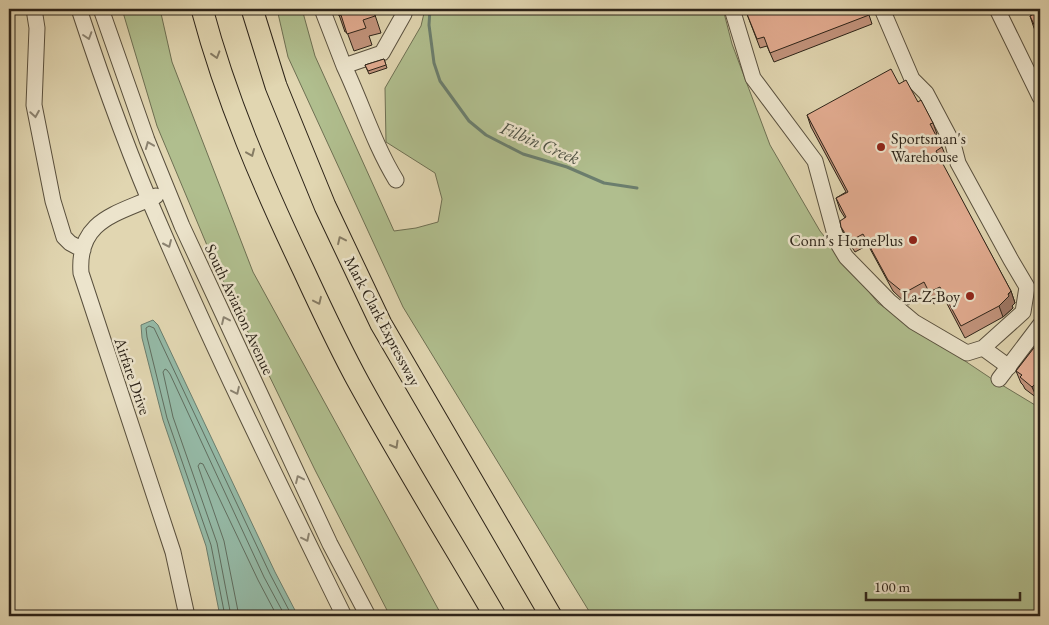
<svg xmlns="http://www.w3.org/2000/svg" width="1049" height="625" font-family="'EB Garamond',serif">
	<rect width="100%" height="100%" fill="#e1d6b1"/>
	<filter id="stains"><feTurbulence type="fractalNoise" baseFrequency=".004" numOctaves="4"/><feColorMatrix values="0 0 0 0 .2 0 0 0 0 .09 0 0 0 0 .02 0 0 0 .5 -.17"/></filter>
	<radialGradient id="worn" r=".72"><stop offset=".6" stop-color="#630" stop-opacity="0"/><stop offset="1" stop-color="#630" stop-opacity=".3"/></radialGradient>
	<!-- green -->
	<path fill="#b0be8e" stroke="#6e7053" d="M122,9H160L172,62L253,272L442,616H390L315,470L214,262L157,126Z
		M277,9H302L315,56L394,231L416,228L438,222L442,199L435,173L386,142L385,88L421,26L425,9H723L732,44L770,145L820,231L878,303L992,379L1040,408V616H592L403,307L288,57Z"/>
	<!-- water -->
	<path fill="#95baa7" stroke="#6b7e6e" d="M153,320L158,325L275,572L298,616H220L206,546L163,420L142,338L141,325Z"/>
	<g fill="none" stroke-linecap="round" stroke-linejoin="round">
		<!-- shore -->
		<path stroke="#606e60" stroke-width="1" d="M225,616L211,545L167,418L147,337L146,328L149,326L154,328L270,574L292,616
			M231,616L217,543L173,417L163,372L165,369L167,370L170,374L264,577L285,616
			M239,616L224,541L198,466L200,463L203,464L258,580L277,616"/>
		<!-- stream -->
		<path stroke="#6b7e6e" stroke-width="3" d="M430,9L429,25L434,63L440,81L469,121L486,135L523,154L567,167L604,183L637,188"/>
		<defs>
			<path id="minor" d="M34,9L37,28L34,105L53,201L64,237L70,243L83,250
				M79,9C103,82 129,155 160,225C217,358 281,487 344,616
				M101,9L147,140L182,226L330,544L368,616
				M322,9L344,66L382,53L404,14L405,9
				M732,9L753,78L815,161L837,242L846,257L889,301L914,322L967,353L983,348L1009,367
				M882,9L912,79L926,93L953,144L958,163L1011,260L1027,287L1023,312L983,348
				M997,9L1040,97
				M344,66C362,104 374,144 396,180
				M156,196C118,214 77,219 81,273L173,552L187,616
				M999,379L1040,325"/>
			<path id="highway" d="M202,9C226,99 263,185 303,269C321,308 339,347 360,385C403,463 450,539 495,616
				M252,9L276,86L300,145L325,206L381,324L551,616"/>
		</defs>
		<!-- minor casing -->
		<use href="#minor" stroke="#59503e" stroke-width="17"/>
		<!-- highway casing -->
		<use href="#highway" stroke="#2c2318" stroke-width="23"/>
		<!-- minor -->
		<use href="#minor" stroke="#ece4cc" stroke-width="15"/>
		<!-- highway -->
		<use href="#highway" stroke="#e1d6b1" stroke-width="21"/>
	</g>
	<!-- wall -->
	<path fill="#c3947d" stroke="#2c2318" d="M337,9H379L381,13L375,15L381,33L369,36L372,45L354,51L347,32H345Z
		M745,9H867L872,24L774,62L767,46L760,48Z
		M9,11L13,44H9Z
		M1040,11V40L1034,28L1030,16Z
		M384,59L387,68L369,74L365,65Z
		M899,84L918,102L933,123L937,134L936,135L942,147L947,159L941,162L1011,291L1015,303L1012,306L1013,308L1003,317L965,338L944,298L934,304L928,293L908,305L893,291L868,245L855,252L846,238L841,227L845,218L840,210L836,198L846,192L811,127L807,115Z
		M1040,340V398L1038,397L1037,398L1025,389L1023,385L1021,383L1016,371Z"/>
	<!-- shaded-wall -->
	<path fill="#9f7866" stroke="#2c2318" d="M9,11L13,44L9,33Z
		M1011,291L1015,303L1012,306L1013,308L1003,317L999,306Z
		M1034,385L1038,397L1037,398L1032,387Z"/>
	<!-- building -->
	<path fill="#e3ac91" stroke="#2c2318" d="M337,9H373L375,16L363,20L366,28L347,34L341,15L339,16Z
		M745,9H867L869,15L770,53L764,37L757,39Z
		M1040,11V37L1030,16Z
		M384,59L386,65L368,71L365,65Z
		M891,69L899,84L906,80L918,102L921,100L933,123L930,124L942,147L936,151L1011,291L1008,294L1009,296L999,306L961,326L940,287L929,292L924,282L904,293L888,280L863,234L850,241L841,227L840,221L846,217L836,198L848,192L807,115Z
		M1040,340V387L1039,389L1034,385L1032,387L1020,377L1022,375L1016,371Z"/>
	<!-- one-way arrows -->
	<defs><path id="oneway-chevron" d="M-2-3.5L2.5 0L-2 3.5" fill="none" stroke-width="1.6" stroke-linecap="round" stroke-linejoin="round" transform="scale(1.25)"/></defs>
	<g stroke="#8c8472">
		<use href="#oneway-chevron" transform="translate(88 36) rotate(72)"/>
		<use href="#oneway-chevron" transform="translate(35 114) rotate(81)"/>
		<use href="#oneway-chevron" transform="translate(149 145) rotate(-112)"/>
		<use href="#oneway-chevron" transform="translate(168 244) rotate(66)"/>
		<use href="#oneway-chevron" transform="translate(225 320) rotate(-115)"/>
		<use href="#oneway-chevron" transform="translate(236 391) rotate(65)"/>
		<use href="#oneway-chevron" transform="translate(299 479) rotate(-115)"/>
		<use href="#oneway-chevron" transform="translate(306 538) rotate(64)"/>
	</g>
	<g stroke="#867c64">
		<use href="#oneway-chevron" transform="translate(216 55) rotate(73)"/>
		<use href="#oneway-chevron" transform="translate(251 153) rotate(67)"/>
		<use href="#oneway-chevron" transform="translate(341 240) rotate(-115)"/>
		<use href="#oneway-chevron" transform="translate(318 301) rotate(65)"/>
		<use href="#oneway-chevron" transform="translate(395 445) rotate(60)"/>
	</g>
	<!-- markers -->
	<g fill="#8f2418" stroke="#ece4cc" stroke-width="2">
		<circle cx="881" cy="147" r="5"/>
		<circle cx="913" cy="240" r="5"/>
		<circle cx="970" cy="296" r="5"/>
	</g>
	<g text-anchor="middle" stroke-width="5" stroke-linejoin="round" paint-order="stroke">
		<!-- poi labels -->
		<g font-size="16" fill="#2c2318" stroke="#ece4cc" text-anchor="end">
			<text x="891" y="144" text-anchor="start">Sportsman's<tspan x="891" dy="18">Warehouse</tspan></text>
			<text x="903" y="246">Conn's HomePlus</text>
			<text x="960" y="302">La-Z-Boy</text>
		</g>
		<!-- street labels -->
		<g font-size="16" fill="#2c2318" stroke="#ece4cc">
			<text transform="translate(240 309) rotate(65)" y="6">South Aviation Avenue</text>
			<text transform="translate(383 321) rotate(62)" y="6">Mark Clark Expressway</text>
			<text transform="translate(133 376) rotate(71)" y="6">Airfare Drive</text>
		</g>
		<!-- water labels -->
		<g font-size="18" font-style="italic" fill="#4c5043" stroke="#ece4cc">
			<text transform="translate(540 143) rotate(23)" y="6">Filbin Creek</text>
		</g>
	</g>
	<!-- margin -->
	<rect width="1049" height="625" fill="none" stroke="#e1d6b1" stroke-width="30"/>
	<rect x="10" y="10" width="1029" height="605" fill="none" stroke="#2c2318" stroke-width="2.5"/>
	<rect x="15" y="15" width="1019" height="595" fill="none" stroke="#2c2318"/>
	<!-- scale -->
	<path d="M866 592v8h154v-8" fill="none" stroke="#2c2318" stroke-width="2.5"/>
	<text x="874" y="592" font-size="15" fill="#2c2318" stroke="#ece4cc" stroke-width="4" paint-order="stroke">100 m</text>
	<rect width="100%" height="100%" filter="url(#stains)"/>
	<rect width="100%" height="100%" fill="url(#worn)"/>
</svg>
